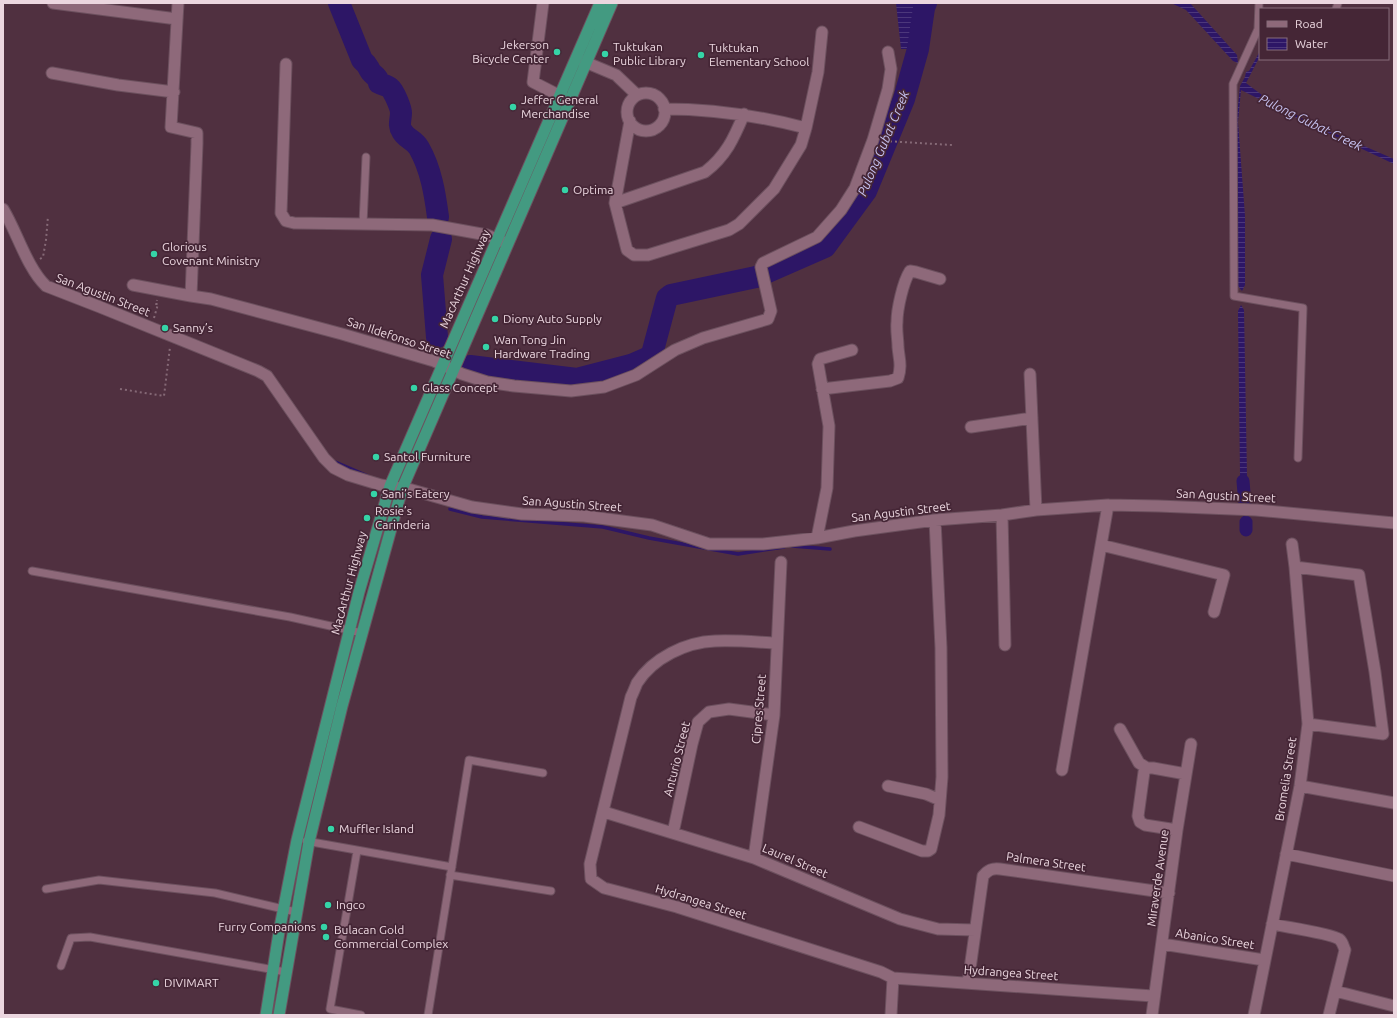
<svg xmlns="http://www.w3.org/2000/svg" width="1397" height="1018" font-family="Ubuntu,sans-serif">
	<defs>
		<pattern id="water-rules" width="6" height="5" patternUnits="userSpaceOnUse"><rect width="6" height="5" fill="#2d1666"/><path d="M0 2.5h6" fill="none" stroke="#4c377b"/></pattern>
	</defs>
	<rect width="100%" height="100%" fill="#503040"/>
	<!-- water -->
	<path fill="url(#water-rules)" d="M896,3H920L912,14L919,46L918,49H901Z
		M1171,3H1190L1237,55L1238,63L1233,61L1186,10Z
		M1260,51V56L1246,83L1266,98L1313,124L1394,159V164L1307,123L1241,90L1238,122L1245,216V285L1242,291L1238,286V214L1236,126L1240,86L1245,77L1246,72L1249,71Z
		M1241,305L1244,310L1247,476L1243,481L1240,475L1238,311Z"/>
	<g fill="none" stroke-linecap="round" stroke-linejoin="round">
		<!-- stream -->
		<path stroke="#2d1666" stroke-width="3.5" d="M333,461L368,476
			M450,509L482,517L603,527L649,538L738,554L784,547
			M792,546L830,549"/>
		<!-- canal -->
		<path stroke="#2d1666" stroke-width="13" d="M1243,481L1245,505
			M1246,522V530"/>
		<!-- river -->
		<path stroke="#2d1666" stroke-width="22" d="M339,3L362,60C369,66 367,66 371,72C375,77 377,75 379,83C383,85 387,85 390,88C394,91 401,108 401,113C401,120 398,125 402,131C406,139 414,139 419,148C431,169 435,194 438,217
			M437,337L432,275L441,239
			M470,366L577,379L631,365L647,358L652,354L667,298L671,295L756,277L825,247L866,191L904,99L918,49L924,8L926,3"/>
		<defs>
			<path id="service" d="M1259,3L1258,29L1233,84L1234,296L1303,308L1298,458
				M1336,9L1338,3
				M363,224L366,157
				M32,571L290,617L362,633
				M306,841L452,867
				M357,851L330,1009L361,1015
				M450,875L551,891
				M46,889L99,880L215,893L296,912
				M61,966L71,938L90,937L286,972
				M428,1015L469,760L543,773"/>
			<path id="minor" d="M53,3L177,19
				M178,3L171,127L197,133V144L191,296L211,299L342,334L434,361L462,374L487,382L514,386L571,391L604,387L636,375L675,350L703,338L768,319L771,311L761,267L763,263L817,237L841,210L855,188L873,140L888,89L891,69L888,52
				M543,3L533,82L570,101
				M578,59L616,75L637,95
				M286,64L281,213L286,221L294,223L432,225L487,235L506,243
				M52,73L118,85L174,92
				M627 112a19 19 0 1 1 38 0a19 19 0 1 1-38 0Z
				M664,109C712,109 760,116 806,128
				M630,121L615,203L627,250L634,255H648L729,230L739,224L774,189L801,145L806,128L818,72L822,32
				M615,203L705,172C726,156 734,138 744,114
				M3,209C17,232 27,268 46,286L100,307L258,371L267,376L324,458L334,468L348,475L381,485L412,490L472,507L522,514L584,516L652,525L709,544H763L817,538L854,531L935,520L1002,515L1036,510L1108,505L1158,506L1256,510L1394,523
				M133,285L191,296
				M1030,374L1036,510
				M822,389L890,381L898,378C902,365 899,359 898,347C898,339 896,330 897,322C897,309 903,282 910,271L916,272L940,279
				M971,427L1032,418
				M1002,515L1005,645
				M817,538L827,488L829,426L818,364L820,359L852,350
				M1101,545L1224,575L1214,612
				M1295,567L1359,575L1375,672L1383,734L1308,724
				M776,643C756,642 736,640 715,641C686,642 653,658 637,683C635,688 633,693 631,697L590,864L591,879L604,888L677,907L881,972L893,978L1153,996
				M1120,729L1139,763L1147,768
				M1062,770L1108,505
				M888,786L926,794L940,800
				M1300,786L1394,803
				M604,812L754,858L900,919L938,929L975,930
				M859,827L922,851H928L931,849L939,815L942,777L941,648L935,520
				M1177,830L1145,825L1140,822L1138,816L1144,772L1147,768H1153L1186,774
				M673,833L692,744L698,722L709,712L729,709L774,715
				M1286,854L1394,876
				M754,858L774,715L781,562
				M1272,924C1285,927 1330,933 1339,939C1343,942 1343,946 1345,950L1329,1015
				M1162,944L1264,960
				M968,983L983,876C988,870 992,868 1000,869L1169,893
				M1335,991L1394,1006
				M891,1015L893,978
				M1152,1015L1177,830L1191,744
				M1254,1015L1300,786L1308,724L1295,567L1292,544"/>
			<path id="trunk" d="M266,1015L279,932L297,840L359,592L390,486L600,3
				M279,1015L309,842L342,706L402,489L612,3"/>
		</defs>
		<!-- service casing -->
		<use href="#service" stroke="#6c505e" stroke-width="9"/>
		<!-- minor casing -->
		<use href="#minor" stroke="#6c505e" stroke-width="13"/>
		<!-- trunk casing -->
		<use href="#trunk" stroke="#6c505e" stroke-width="13"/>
		<!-- path -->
		<path stroke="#856976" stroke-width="2" stroke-dasharray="2 3" stroke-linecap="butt" d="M885,141L952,145
			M40,259L43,257L46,240L48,216
			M154,318L158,304H156L157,300
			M120,389L164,396L170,347"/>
		<!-- service -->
		<use href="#service" stroke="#8e697a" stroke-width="7"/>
		<!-- minor -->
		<use href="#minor" stroke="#8e697a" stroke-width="11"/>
		<!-- trunk -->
		<use href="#trunk" stroke="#439a81" stroke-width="11"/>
	</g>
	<!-- markers -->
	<g fill="#35d4a7" stroke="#452636" stroke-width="1.5">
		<circle cx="557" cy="52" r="4"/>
		<circle cx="605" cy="54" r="4"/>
		<circle cx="701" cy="55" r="4"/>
		<circle cx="513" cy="107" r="4"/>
		<circle cx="565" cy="190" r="4"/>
		<circle cx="154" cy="254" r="4"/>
		<circle cx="495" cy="319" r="4"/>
		<circle cx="165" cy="328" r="4"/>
		<circle cx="486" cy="347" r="4"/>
		<circle cx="414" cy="388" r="4"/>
		<circle cx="376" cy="457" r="4"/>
		<circle cx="374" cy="494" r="4"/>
		<circle cx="367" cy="518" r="4"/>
		<circle cx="331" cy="829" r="4"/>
		<circle cx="328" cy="905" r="4"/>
		<circle cx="324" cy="927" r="4"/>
		<circle cx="326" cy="937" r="4"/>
		<circle cx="156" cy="983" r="4"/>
	</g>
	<g text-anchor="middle" stroke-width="3.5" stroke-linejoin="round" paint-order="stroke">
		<!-- poi labels -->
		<g font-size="12" fill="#ebd6df" stroke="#452636" text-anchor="start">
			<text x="549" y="49" text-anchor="end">Jekerson<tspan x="549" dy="14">Bicycle Center</tspan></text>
			<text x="613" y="51">Tuktukan<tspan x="613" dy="14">Public Library</tspan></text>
			<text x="709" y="52">Tuktukan<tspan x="709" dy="14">Elementary School</tspan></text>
			<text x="521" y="104">Jeffer General<tspan x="521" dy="14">Merchandise</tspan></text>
			<text x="573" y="194">Optima</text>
			<text x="162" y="251">Glorious<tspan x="162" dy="14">Covenant Ministry</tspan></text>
			<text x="503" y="323">Diony Auto Supply</text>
			<text x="173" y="332">Sanny’s</text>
			<text x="494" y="344">Wan Tong Jin<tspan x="494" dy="14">Hardware Trading</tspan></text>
			<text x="422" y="392">Glass Concept</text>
			<text x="384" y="461">Santol Furniture</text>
			<text x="382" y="498">Sani’s Eatery</text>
			<text x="375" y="515">Rosie’s<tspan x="375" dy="14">Carinderia</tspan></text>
			<text x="339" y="833">Muffler Island</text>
			<text x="336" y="909">Ingco</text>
			<text x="316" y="931" text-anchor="end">Furry Companions</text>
			<text x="334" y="934">Bulacan Gold<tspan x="334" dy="14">Commercial Complex</tspan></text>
			<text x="164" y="987">DIVIMART</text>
		</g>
		<!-- street labels -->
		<g font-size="12" fill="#ebd6df" stroke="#452636">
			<text transform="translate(465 279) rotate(-66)" y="4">MacArthur Highway</text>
			<text transform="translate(103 295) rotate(21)" y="4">San Agustin Street</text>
			<text transform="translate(399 338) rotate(18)" y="4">San Ildefonso Street</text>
			<text transform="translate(1226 496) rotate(3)" y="4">San Agustin Street</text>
			<text transform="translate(572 504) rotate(4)" y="4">San Agustin Street</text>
			<text transform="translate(901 512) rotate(-7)" y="4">San Agustin Street</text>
			<text transform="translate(349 583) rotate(-75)" y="4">MacArthur Highway</text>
			<text transform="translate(759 709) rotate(-85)" y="4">Cipres Street</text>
			<text transform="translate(677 759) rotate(-76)" y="4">Anturio Street</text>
			<text transform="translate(1286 779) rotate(-81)" y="4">Bromelia Street</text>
			<text transform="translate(795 861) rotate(23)" y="4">Laurel Street</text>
			<text transform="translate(1046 862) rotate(8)" y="4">Palmera Street</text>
			<text transform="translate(1158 878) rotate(-82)" y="4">Miraverde Avenue</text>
			<text transform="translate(701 902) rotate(17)" y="4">Hydrangea Street</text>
			<text transform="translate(1215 939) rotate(9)" y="4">Abanico Street</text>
			<text transform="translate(1011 973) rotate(4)" y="4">Hydrangea Street</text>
		</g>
		<!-- water labels -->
		<g font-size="13" font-style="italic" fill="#c6c2f0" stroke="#452636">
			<text transform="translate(1311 122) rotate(26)" y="5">Pulong Gubat Creek</text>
			<text transform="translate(883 143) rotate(-67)" y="5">Pulong Gubat Creek</text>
		</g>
	</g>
	<!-- border -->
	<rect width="1397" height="1018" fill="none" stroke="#ebd6df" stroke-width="8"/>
	<!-- legend -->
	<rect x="1259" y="8" width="130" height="52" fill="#452636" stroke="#876c7a"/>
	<rect x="1267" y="21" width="20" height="6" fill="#8e697a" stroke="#876c7a"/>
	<text x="1295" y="28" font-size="12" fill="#ebd6df">Road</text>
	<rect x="1267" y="38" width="20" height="12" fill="url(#water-rules)" stroke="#876c7a"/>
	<text x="1295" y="48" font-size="12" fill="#ebd6df">Water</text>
</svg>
